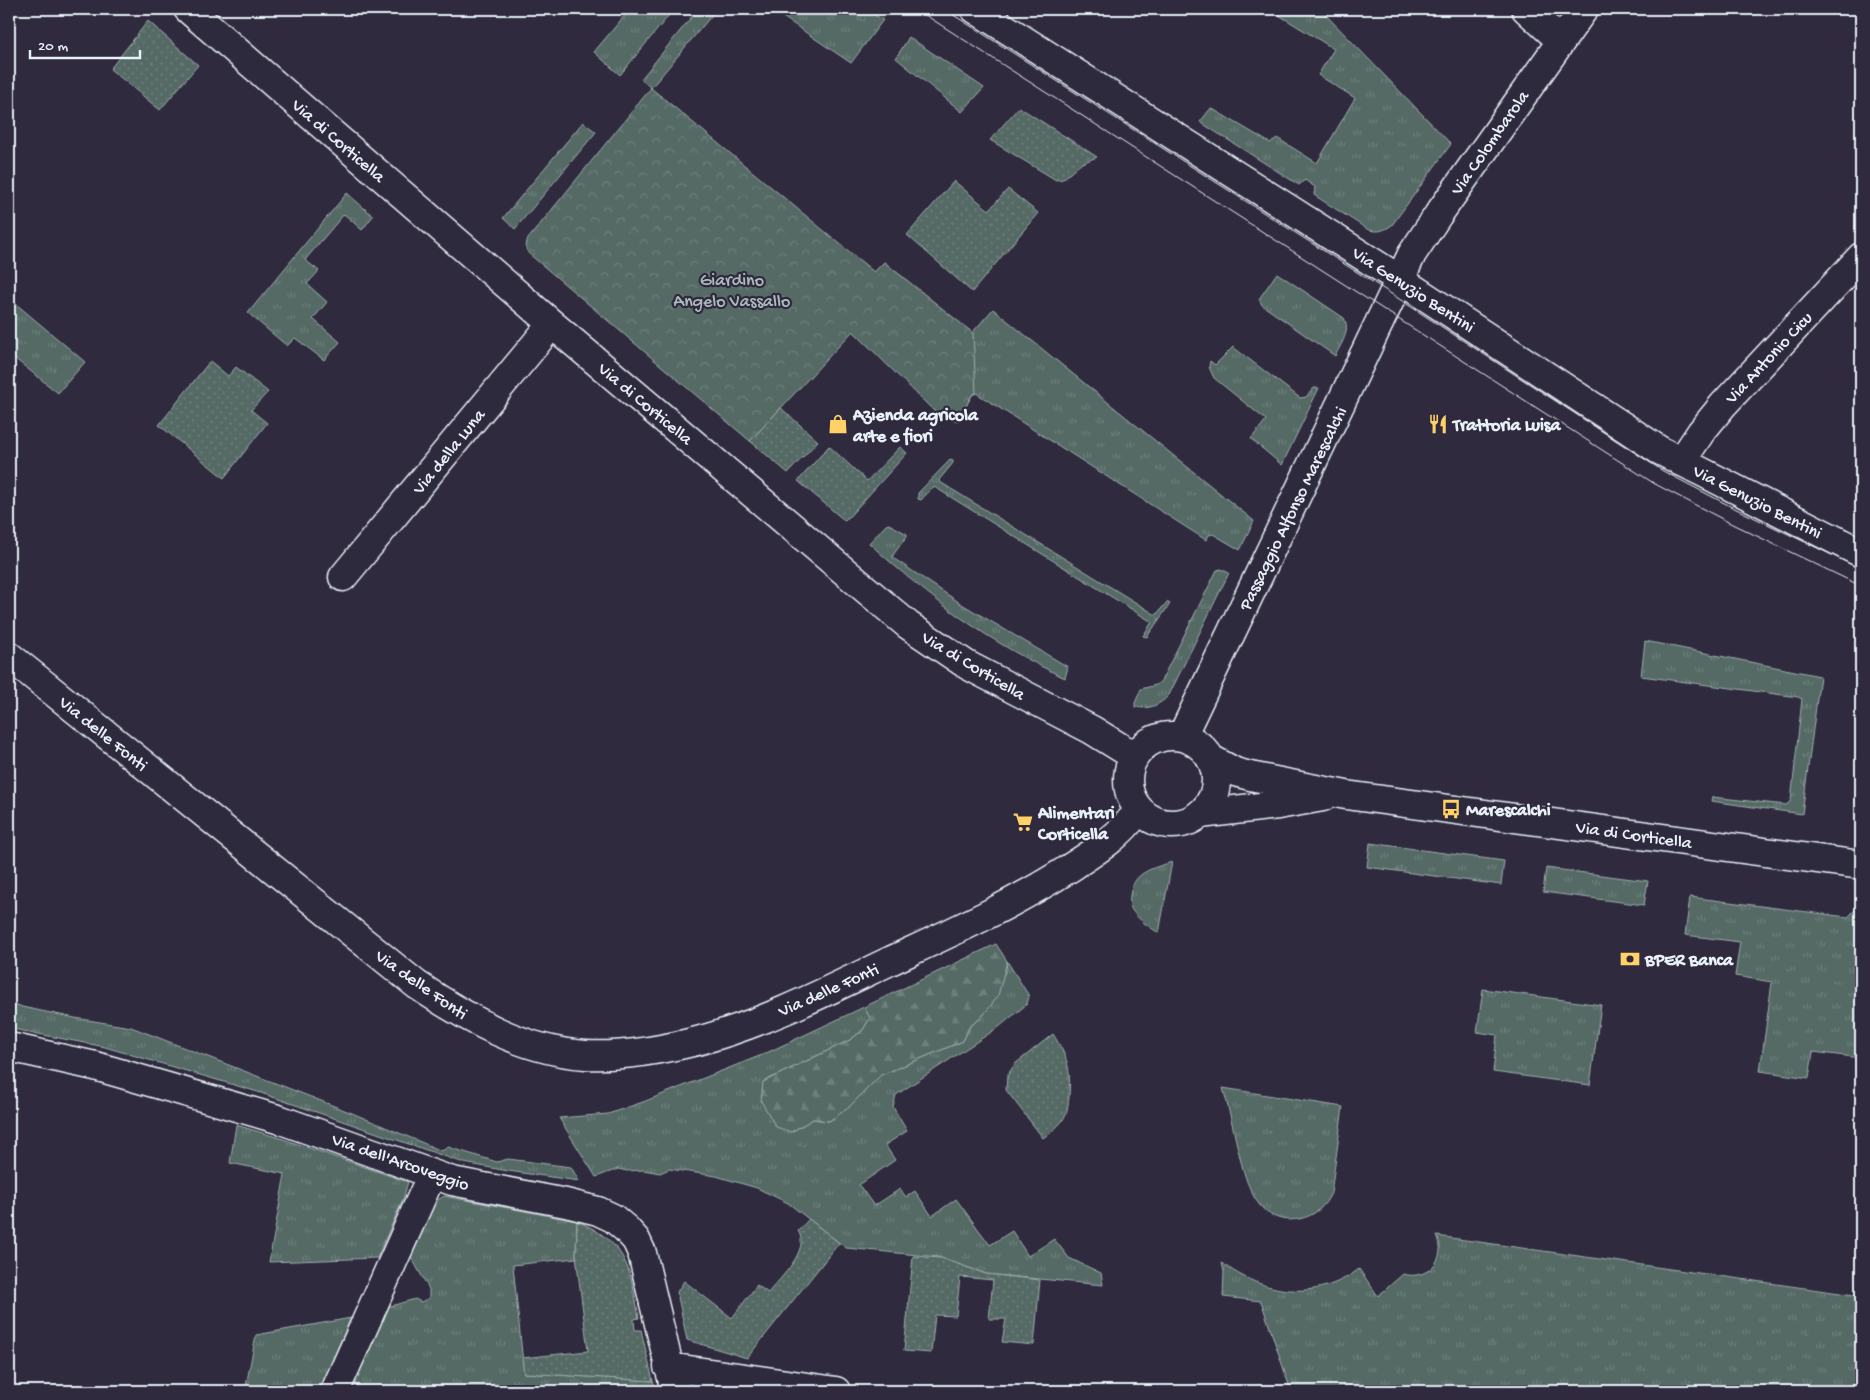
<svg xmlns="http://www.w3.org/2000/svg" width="1870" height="1400" font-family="'Gochi Hand',sans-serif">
	<defs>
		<pattern id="grass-tufts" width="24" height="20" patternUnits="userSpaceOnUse" patternTransform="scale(1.25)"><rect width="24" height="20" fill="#556a65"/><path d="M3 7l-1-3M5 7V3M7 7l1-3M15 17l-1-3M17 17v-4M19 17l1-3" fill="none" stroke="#6d807c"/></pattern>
		<pattern id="forest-firs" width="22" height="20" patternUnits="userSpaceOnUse" patternTransform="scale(1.25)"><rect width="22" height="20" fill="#556a65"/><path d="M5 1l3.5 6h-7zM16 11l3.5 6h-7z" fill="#6d807c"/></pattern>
		<pattern id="park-crowns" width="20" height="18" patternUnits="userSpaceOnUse" patternTransform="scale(1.25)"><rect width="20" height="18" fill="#556a65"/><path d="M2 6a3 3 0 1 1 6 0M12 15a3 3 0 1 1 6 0" fill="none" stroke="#6d807c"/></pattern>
		<pattern id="garden-dots" width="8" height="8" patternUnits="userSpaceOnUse" patternTransform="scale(1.25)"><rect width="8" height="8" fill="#556a65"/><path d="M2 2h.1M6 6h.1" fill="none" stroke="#6d807c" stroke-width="1.8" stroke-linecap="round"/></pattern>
	</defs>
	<rect width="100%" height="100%" fill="#2f2a3d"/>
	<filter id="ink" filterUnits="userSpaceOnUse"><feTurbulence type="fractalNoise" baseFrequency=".02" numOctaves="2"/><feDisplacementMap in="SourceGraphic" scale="10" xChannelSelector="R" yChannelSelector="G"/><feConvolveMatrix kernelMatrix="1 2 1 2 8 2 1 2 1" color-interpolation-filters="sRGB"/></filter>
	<g filter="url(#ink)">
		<!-- grass -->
		<path fill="url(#grass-tufts)" stroke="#9eaeae" d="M630,9H664L670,14L620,75L594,52Z
			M698,9H717L651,88L641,79Z
			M771,9H865L883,20L851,63Z
			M1269,9H1320L1451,144L1392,225C1384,231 1376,233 1367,229L1314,195L1315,187L1305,180L1299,185L1200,122L1211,108L1270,143L1277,138L1317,163L1355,98L1318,75L1334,49Z
			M909,37L984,88L962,112L896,58Z
			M583,122L596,132L515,229L503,218Z
			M347,193L373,216L362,230L344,214L305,260L319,271L307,284L327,302L313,319L340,342L324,360L295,338L287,346L248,313Z
			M884,262L972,333L993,309L1254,521L1240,550L1213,534L1209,535L1206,540L976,393L972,395L958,421Z
			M1277,273L1344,318C1351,331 1341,344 1335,356L1262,305L1259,299Z
			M9,298L85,362L58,393L9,354Z
			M1233,347L1300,398L1306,397L1314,388H1319L1282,465L1251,439L1266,420L1214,378L1209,367L1210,361L1215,365Z
			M950,460L953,461V463L939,480L940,482L1156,615L1167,602L1170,604L1147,637L1143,636L1152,622L936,488L933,487L921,500L918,499V493Z
			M889,524L907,534V536L893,555V558L960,603L1068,667L1065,678C990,643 930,599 869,543L886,525Z
			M1221,569L1229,573L1169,695C1160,705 1149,710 1135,707V703L1141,689L1156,685L1161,681L1217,570Z
			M1645,641L1820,676L1802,814L1711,801L1712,797L1786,805L1791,801L1802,699L1798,697L1641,676Z
			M1370,843L1504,861L1501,885L1367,867Z
			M1172,862L1159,933C1151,928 1141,922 1135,914C1130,909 1129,903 1130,896C1132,872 1153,868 1172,862Z
			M1546,868L1648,881L1644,905L1543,892Z
			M1690,897L1839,916L1848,917L1855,910L1861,911V1058L1813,1052L1809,1078L1760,1071L1772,982L1735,976L1740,942L1685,935Z
			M1007,961L1029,996L1027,1004L999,1027L896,1095L893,1107L907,1131L885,1145L895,1160L859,1185L874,1206L900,1189L906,1197L915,1191L932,1216L956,1199L990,1245L1012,1231L1028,1256L1054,1239L1069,1258L1101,1273L1103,1285L986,1274L938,1257L846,1248L788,1203L757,1188L716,1176L669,1169L660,1173L643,1170L627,1171L618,1169L596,1177L559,1118L608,1114L643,1102L762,1055L864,1007L870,1018L863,1030L850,1040L763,1082L791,1132L813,1119L829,1121L848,1108L881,1075L963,1041L970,1026L982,1017L1006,970Z
			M1483,989L1601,1005L1590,1085L1493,1072L1497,1035L1477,1032Z
			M15,1004L22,1007L75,1018L131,1027L352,1113L442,1151L448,1147L497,1162L508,1159L571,1167L579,1181L508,1171L464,1163L258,1092L105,1047L13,1029L9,1027V1014Z
			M1223,1088L1343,1107L1331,1193C1325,1207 1314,1216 1299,1219C1253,1227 1244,1174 1236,1141C1232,1123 1228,1106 1223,1088Z
			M236,1125L283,1139L408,1182L403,1199L377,1258L269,1262L285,1174L230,1163Z
			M444,1196L577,1221L576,1258L513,1265L524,1373L653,1381L657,1391H346L384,1308L415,1299L421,1302L429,1298V1289L410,1255L433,1205L436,1201Z
			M1437,1236L1861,1296V1381L1856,1391H1291L1261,1301L1223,1297L1224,1272L1222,1263C1263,1294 1316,1302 1359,1269L1378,1296L1403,1274C1427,1281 1448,1259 1437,1236Z
			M351,1318L319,1391H245L256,1335Z"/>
		<!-- forest -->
		<path fill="url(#forest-firs)" stroke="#9eaeae" d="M996,944L1007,961L998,996L982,1017L970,1026L963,1041L881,1075L848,1108L829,1121L813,1119L791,1132L776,1127L761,1101L763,1082L850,1040L863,1030L870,1018L864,1007Z"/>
		<!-- park -->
		<path fill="url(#park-crowns)" stroke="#9eaeae" d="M651,88L874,272L884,262L973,333L976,393L972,395L958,421L949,418L940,419V417L854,332H852L750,441L528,253L525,246L528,239Z"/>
		<!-- garden -->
		<path fill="url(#garden-dots)" stroke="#9eaeae" d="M148,21L198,65L160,110L110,69Z
			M1019,107L1097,157L1082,163L1063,179L1056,180L990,140Z
			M954,181L989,210L1008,189L1038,213L972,292L907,235Z
			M210,361L228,376L236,367L268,392L251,410L267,423L224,478L159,425Z
			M781,408L818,441L788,473L750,441Z
			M829,446L867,481L900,447L907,453L845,521L798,481Z
			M1053,1034C1068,1058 1071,1068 1069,1097C1068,1103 1068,1110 1065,1116C1061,1125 1051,1132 1043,1138L1006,1090L1007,1076L1015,1064Z
			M809,1219L839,1243L747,1358L687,1340L677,1292L684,1281L732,1318L757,1285L768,1293C780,1278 811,1250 798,1231Z
			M577,1221C628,1243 630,1268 639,1318L634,1319L635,1330H641L653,1381L524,1373L522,1358L588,1351L576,1256Z
			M913,1256L941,1258L986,1274L1040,1280L1034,1345L1002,1342L1006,1319H989L993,1280L960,1277L956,1316L935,1315L931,1353L904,1351Z"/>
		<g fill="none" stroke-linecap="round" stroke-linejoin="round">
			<defs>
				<path id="minor" d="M188,9L552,324L908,625L967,665L1092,730L1134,756
					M975,9L1399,279L1659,450L1861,553
					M1526,9L1560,40
					M1681,462L1701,432L1723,405L1861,257
					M343,577L552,324
					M9,656L417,985C468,1019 523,1051 586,1055C623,1057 661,1050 697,1041C763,1024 829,990 890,961C950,933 1010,906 1065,871C1096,851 1117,839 1139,810
					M1128 780a44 44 0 1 1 88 0a44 44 0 1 1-88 0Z
					M1182,736L1412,254L1438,215L1584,9
					M1211,759L1235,772L1250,776L1346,795L1861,865
					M1200,814L1278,805L1323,797
					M9,1047L95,1066L281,1120L452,1181L566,1203L598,1211L613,1218L626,1229L636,1240L642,1253L675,1391
					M668,1367L836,1391
					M335,1391L432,1174"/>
			</defs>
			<!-- minor casing -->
			<use href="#minor" stroke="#e8f1f8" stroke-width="31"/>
			<!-- minor -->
			<use href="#minor" stroke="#2f2a3d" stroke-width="28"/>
			<!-- tram -->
			<path stroke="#e8f1f8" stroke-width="1" d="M916,9L1655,484L1732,524L1861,586
				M944,9L1393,295L1663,471L1730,506L1861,569"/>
		</g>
	</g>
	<!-- icons -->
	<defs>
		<symbol id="shop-bare" viewBox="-9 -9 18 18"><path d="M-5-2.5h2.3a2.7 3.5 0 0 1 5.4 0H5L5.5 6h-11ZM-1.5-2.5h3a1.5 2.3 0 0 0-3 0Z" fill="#ffd166" stroke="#2f2a3d" stroke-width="2.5" paint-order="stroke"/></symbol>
		<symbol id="restaurant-bare" viewBox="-9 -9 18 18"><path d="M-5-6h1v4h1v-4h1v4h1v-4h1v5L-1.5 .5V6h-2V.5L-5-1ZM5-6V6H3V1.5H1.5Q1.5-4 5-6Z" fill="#ffd166" stroke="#2f2a3d" stroke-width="2.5" paint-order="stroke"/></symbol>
		<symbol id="bus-bare" viewBox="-9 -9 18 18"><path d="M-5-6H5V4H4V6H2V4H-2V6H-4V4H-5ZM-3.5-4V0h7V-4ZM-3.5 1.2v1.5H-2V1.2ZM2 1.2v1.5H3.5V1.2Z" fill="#ffd166" stroke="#2f2a3d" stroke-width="2.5" paint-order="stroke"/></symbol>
		<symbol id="supermarket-bare" viewBox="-9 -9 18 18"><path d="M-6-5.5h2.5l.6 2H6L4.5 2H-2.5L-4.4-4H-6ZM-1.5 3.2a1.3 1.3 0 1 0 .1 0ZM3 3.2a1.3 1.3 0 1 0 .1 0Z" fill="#ffd166" stroke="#2f2a3d" stroke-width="2.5" paint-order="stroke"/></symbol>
		<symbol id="bank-bare" viewBox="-9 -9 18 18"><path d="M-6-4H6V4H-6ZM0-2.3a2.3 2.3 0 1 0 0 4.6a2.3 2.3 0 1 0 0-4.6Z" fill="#ffd166" stroke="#2f2a3d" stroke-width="2.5" paint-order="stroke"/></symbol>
	</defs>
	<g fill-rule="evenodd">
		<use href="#shop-bare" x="824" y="410" width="28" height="28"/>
		<use href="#restaurant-bare" x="1424" y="410" width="28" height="28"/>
		<use href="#bus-bare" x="1437" y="795" width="28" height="28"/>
		<use href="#supermarket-bare" x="1009" y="808" width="28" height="28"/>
		<use href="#bank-bare" x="1616" y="945" width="28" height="28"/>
	</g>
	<g text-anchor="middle" stroke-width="4.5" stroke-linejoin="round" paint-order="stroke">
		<!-- street labels -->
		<g font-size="18" fill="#e8f1f8" stroke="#2f2a3d">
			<text transform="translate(339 140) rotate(41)" y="6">Via di Corticella</text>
			<text transform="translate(1489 142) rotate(-55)" y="6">Via Colombarola</text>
			<text transform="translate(1414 289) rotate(33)" y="6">Via Genuzio Bentini</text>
			<text transform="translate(1768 357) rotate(-47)" y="6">Via Antonio Cicu</text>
			<text transform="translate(646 403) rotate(40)" y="6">Via di Corticella</text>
			<text transform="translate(448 451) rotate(-51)" y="6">Via della Luna</text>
			<text transform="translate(1758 501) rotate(27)" y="6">Via Genuzio Bentini</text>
			<text transform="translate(1292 508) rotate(-64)" y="6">Passaggio Alfonso Marescalchi</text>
			<text transform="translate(974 665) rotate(31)" y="6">Via di Corticella</text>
			<text transform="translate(104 733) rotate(39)" y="6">Via delle Fonti</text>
			<text transform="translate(1634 834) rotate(8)" y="6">Via di Corticella</text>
			<text transform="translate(422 984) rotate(35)" y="6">Via delle Fonti</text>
			<text transform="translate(828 989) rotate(-24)" y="6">Via delle Fonti</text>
			<text transform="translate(401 1161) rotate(19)" y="6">Via dell'Arcoveggio</text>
		</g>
		<!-- park labels -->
		<g font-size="18" fill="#adbbbd" stroke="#2f2a3d">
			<text x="732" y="285">Giardino<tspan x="732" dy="21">Angelo Vassallo</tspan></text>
		</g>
		<!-- poi labels -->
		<g font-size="18" font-weight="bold" fill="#e8f1f8" stroke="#2f2a3d" text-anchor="start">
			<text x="853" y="420">Azienda agricola<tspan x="853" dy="21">arte e fiori</tspan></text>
			<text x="1453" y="430">Trattoria Luisa</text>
			<text x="1466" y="815">Marescalchi</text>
			<text x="1038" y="818">Alimentari<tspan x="1038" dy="21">Corticella</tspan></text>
			<text x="1645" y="965">BPER Banca</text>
		</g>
	</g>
	<!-- margin -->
	<rect width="1870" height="1400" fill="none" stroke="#2f2a3d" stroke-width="30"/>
	<rect x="15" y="15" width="1840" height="1370" fill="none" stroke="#e8f1f8" stroke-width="2" filter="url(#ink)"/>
	<!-- scale -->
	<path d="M30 50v8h110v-8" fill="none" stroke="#e8f1f8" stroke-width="2.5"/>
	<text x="38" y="50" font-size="15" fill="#e8f1f8" stroke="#2f2a3d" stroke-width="4" paint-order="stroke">20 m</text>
</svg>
